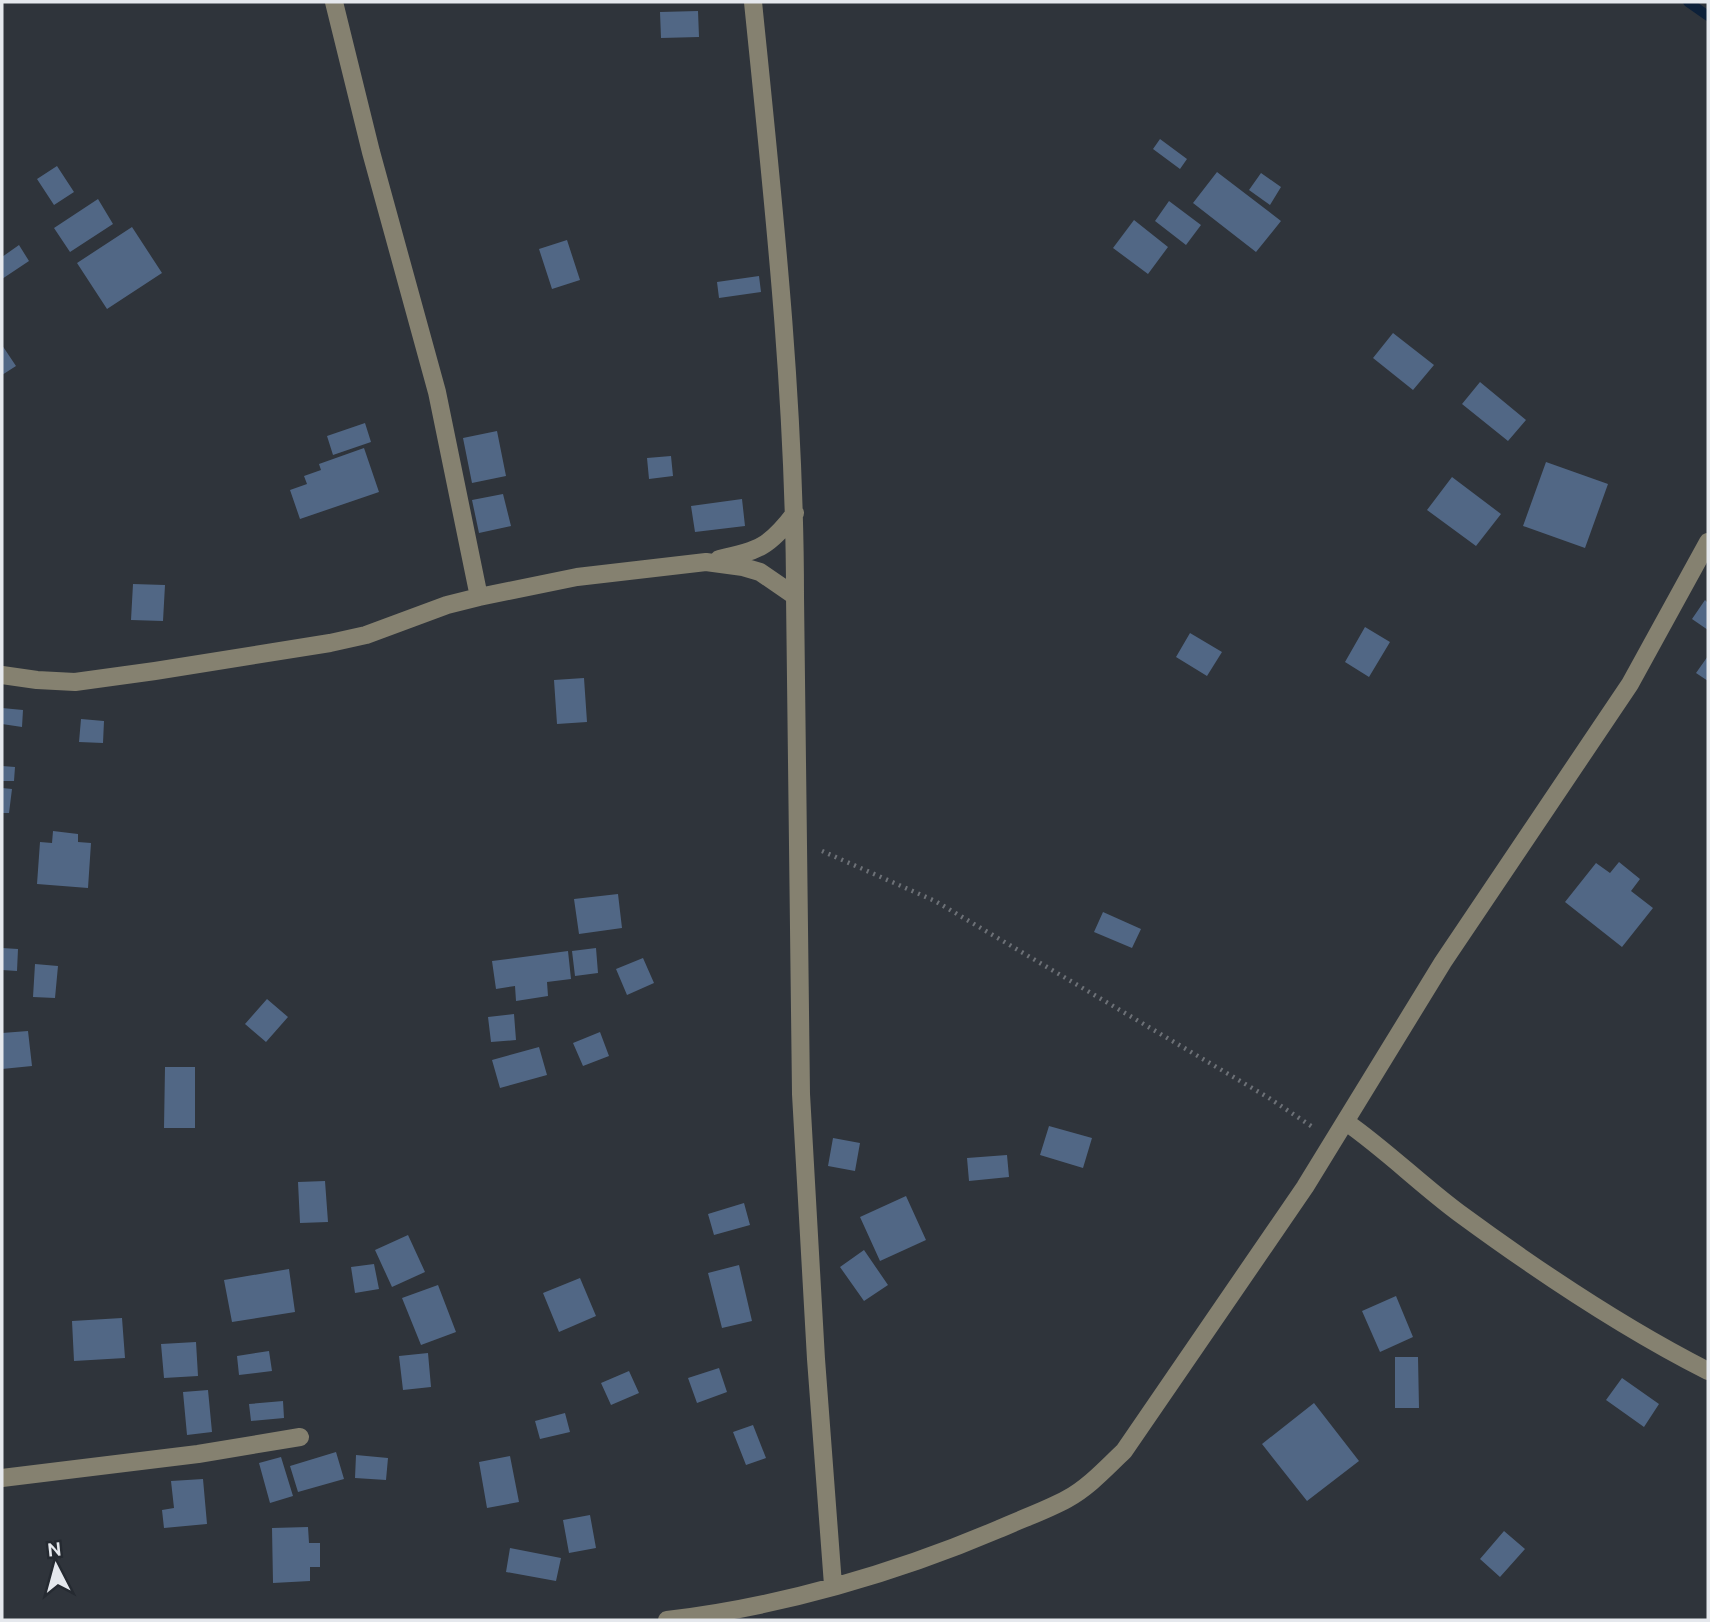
<svg xmlns="http://www.w3.org/2000/svg" width="1710" height="1622" font-family="Ubuntu,sans-serif">
	<rect width="100%" height="100%" fill="#2f343b"/>
	<g fill="none" stroke-linecap="round" stroke-linejoin="round">
		<!-- stream -->
		<path stroke="#0d2039" stroke-width="10" d="M1688,2L1708,16"/>
	</g>
	<!-- building -->
	<path fill="#516785" d="M698,11L699,37L661,38L660,12Z
		M1160,139L1187,159L1180,169L1153,149Z
		M57,166L74,192L54,205L37,179Z
		M1217,172L1281,221L1256,252L1193,203Z
		M1261,173L1281,187L1270,205L1249,190Z
		M98,199L113,224L70,252L54,228Z
		M1169,201L1201,225L1186,245L1155,221Z
		M1134,220L1168,247L1148,274L1113,248Z
		M132,227L162,273L107,309L77,263Z
		M567,240L580,280L552,289L539,249Z
		M19,245L29,261L2,279V257Z
		M759,276L761,292L719,298L717,282Z
		M1393,333L1434,365L1413,390L1373,358Z
		M2,345L16,366L2,375Z
		M1480,382L1526,420L1508,441L1462,404Z
		M365,423L371,442L333,455L327,436Z
		M497,431L506,476L472,483L463,438Z
		M364,448L379,492L300,519L290,490L307,484L304,476L321,470L319,464Z
		M671,456L673,476L649,479L647,458Z
		M1546,462L1608,484L1585,548L1523,526Z
		M1452,477L1501,514L1476,546L1427,510Z
		M503,494L511,526L479,533L472,500Z
		M742,499L745,526L695,532L691,506Z
		M133,584L165,585L163,621L131,620Z
		M1705,600L1708,603V630L1692,619Z
		M1365,627L1390,642L1369,677L1345,662Z
		M1190,633L1222,652L1207,676L1176,657Z
		M1708,656V681L1696,673Z
		M584,678L587,722L557,724L554,680Z
		M2,708L23,710L22,727L2,724Z
		M81,719L104,721L103,743L79,742Z
		M2,766L15,767L14,781H2Z
		M2,788L12,789L9,813H2Z
		M53,831L78,834V842L91,843L88,888L37,884L40,842L52,843Z
		M1619,862L1640,879L1631,891L1653,908L1622,947L1565,902L1596,863L1610,873Z
		M618,894L622,928L579,934L574,899Z
		M1103,912L1141,929L1132,948L1094,932Z
		M2,948L18,949L17,971L2,970Z
		M596,948L598,973L575,976L572,951Z
		M568,951L571,979L547,982L548,996L516,1001L515,986L496,989L492,961Z
		M643,958L654,983L627,995L616,969Z
		M35,964L58,966L55,998L33,997Z
		M267,999L288,1017L266,1042L245,1024Z
		M514,1014L516,1040L491,1042L488,1017Z
		M28,1031L32,1066L2,1069V1033Z
		M600,1032L609,1056L583,1066L573,1043Z
		M539,1047L547,1075L500,1088L492,1060Z
		M165,1067H195V1128H164Z
		M1049,1126L1092,1138L1083,1168L1040,1155Z
		M833,1138L860,1143L855,1171L828,1166Z
		M1007,1155L1009,1177L969,1181L967,1158Z
		M325,1181L328,1222L300,1223L298,1182Z
		M906,1196L926,1240L880,1261L860,1217Z
		M744,1203L750,1225L714,1235L708,1214Z
		M408,1235L425,1272L392,1287L375,1250Z
		M864,1250L888,1285L864,1301L840,1267Z
		M374,1264L379,1289L355,1293L351,1267Z
		M739,1265L752,1321L722,1328L708,1273Z
		M289,1269L295,1312L232,1322L224,1280Z
		M580,1278L596,1316L559,1332L543,1293Z
		M438,1285L456,1332L421,1345L402,1298Z
		M1396,1296L1413,1337L1380,1352L1362,1311Z
		M122,1318L125,1358L74,1361L72,1321Z
		M196,1342L198,1376L164,1378L161,1344Z
		M269,1351L272,1371L239,1375L237,1356Z
		M428,1353L431,1387L403,1390L399,1356Z
		M1395,1357H1418L1419,1408H1395Z
		M719,1368L727,1392L697,1403L688,1378Z
		M629,1371L639,1393L611,1405L601,1383Z
		M1622,1378L1659,1404L1644,1427L1606,1400Z
		M208,1390L212,1432L187,1435L183,1392Z
		M283,1401L284,1418L251,1421L249,1404Z
		M1314,1403L1359,1461L1307,1501L1262,1444Z
		M565,1413L570,1432L540,1439L535,1421Z
		M753,1425L766,1458L746,1465L733,1432Z
		M336,1452L344,1479L298,1492L290,1466Z
		M356,1455L388,1458L386,1480L355,1478Z
		M510,1456L519,1502L487,1508L479,1462Z
		M281,1457L293,1496L270,1503L259,1463Z
		M203,1479L207,1524L164,1528L162,1510L174,1508L171,1481Z
		M590,1515L596,1548L569,1553L563,1520Z
		M308,1527L309,1543H320V1567H310V1581L273,1583L272,1528Z
		M1504,1531L1525,1549L1500,1577L1480,1559Z
		M510,1548L561,1558L556,1581L506,1572Z"/>
	<g fill="none" stroke-linecap="round" stroke-linejoin="round">
		<!-- path -->
		<path stroke="#6d7177" stroke-width="4.5" stroke-dasharray="2 5" stroke-linecap="butt" d="M822,851L935,901L1269,1098L1314,1128"/>
		<!-- minor -->
		<path stroke="#858170" stroke-width="18" d="M334,2L371,152L437,392L479,597
			M753,2C773,199 795,397 795,596
			M719,559C759,551 770,546 795,513
			M2,675L37,680L75,682L155,671L330,643L366,635L447,605L479,597L577,577L706,562L743,567L760,572L795,596L801,1094L816,1359L833,1585
			M1346,1122C1386,1150 1420,1184 1459,1213C1538,1271 1621,1327 1708,1371
			M2,1478L198,1454L300,1437
			M667,1620C779,1607 896,1573 999,1529C1021,1519 1045,1511 1067,1499C1089,1487 1106,1468 1124,1451L1305,1187L1443,962L1630,684L1708,542"/>
	</g>
	<!-- border -->
	<rect width="1710" height="1622" fill="none" stroke="#e5e8ed" stroke-width="7"/>
	<!-- north arrow -->
	<g transform="translate(56 1566) rotate(354)" stroke="#252a31" stroke-width="5" paint-order="stroke">
	<path d="M0-5L12 26L0 18L-12 26Z" fill="#e5e8ed"/>
	<text y="-10" font-size="19" font-weight="bold" text-anchor="middle" fill="#e5e8ed">N</text>
	</g>
</svg>
